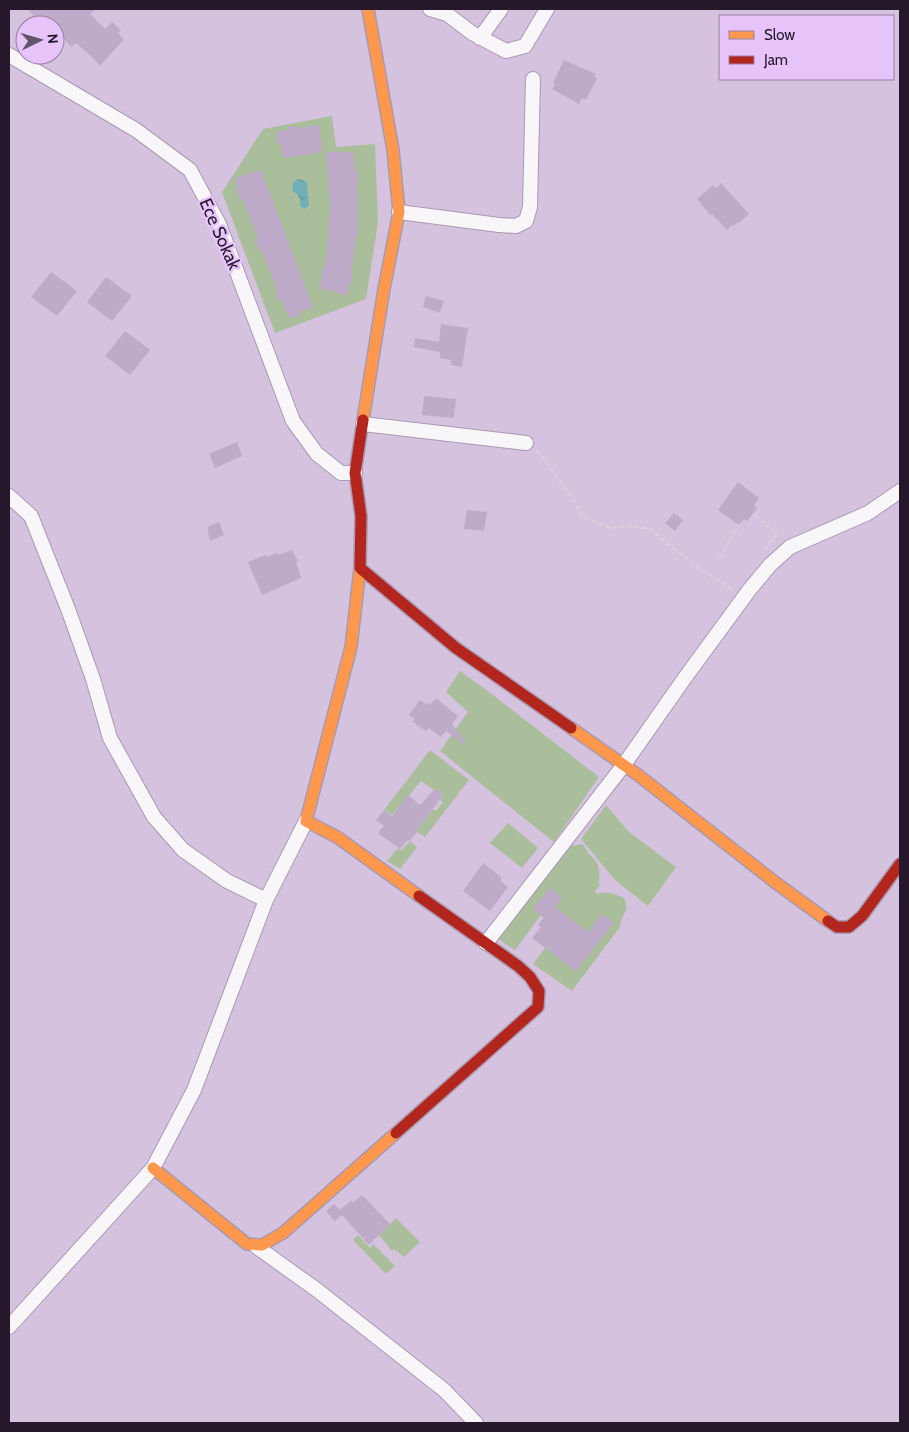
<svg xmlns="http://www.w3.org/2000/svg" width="909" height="1432" font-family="Cabin,sans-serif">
	<defs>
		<pattern id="water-ripples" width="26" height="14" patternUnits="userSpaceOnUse" patternTransform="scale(1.25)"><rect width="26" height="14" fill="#72aeb5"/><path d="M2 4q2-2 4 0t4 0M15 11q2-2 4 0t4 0" fill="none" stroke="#5d8d93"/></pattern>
	</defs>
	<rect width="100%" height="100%" fill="#d4c2df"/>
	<!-- green -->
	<path fill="#aabe9b" d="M332,116L336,147L375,144L378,223L366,299L275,333L222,192L263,129Z
		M460,671L481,686L599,777L554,842L440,751L468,712L446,692Z
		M430,750L469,780L425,837L416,831L433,809L436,811L443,802L440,800L443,795L435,789L434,790L421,781L392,815L384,810Z
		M606,805L629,832L676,867L648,906L615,880L581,839Z
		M508,823L538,848L522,868L490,843Z
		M410,841L417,847L400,869L387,861L397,849L402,850Z
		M583,844C593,863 601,857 599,883L600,885L595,892L598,894C606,890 617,895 624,898C631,912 620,915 620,927L572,991L533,964L545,948L533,938L541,927L538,925L544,918L541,915L515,950L498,939L571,846Z
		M396,1218L420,1242L404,1257L394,1249L392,1251L379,1235Z
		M358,1235L370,1248L373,1244L395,1266L386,1274L353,1240Z"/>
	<!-- water -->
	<path fill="url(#water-ripples)" d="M298,179L305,181L307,184L309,205L305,209L300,206V199L296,193L293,192C291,186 293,182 298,179Z"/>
	<!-- building -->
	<path fill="#beaac9" d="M27,9H95L90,14L105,29L112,22L121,30L118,33L124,39L100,66L91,56L76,43L72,47L55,30V25H43Z
		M564,60L596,74L594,76L597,78L586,100L582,98L579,104L552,89L555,84L553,83Z
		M319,125L322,152L283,158L281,144H278L277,131L288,130V127L300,126V128Z
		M326,152H353L355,170H357L359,184L356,183L358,193V235H356L355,246L351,271H353L351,283H349L348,295L335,293V291L320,289L322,270H324L327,251L330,204Z
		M261,170L313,307L299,312L301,315L289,318L282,301L279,302L275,291L277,290L273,279L262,251H260L255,241L258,239L243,199L241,200L236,188H238L235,178Z
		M721,183L749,214L739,223L738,222L733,226L732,225L727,230L712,214L710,215L697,199L713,185L716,188Z
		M51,272L77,291L57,316L31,297Z
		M106,277L132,296L112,321L87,302Z
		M426,296L444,301L440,313L423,307Z
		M441,324L468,328L462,367L451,365V360L440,358V352L414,347L415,338L439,342Z
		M125,331L150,350L130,375L105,356Z
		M424,396L456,399L454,418L422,415Z
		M237,442L242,456L215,468L209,454Z
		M738,482L759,498L754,506L757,508L747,521L744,519L739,525L718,510Z
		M467,510L487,512L484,531L464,529Z
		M674,513L683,520L675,531L665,523Z
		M219,522L224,535L210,541L207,527Z
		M292,550L298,561L296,562L301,578L262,595L248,562L265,555L266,557L277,553L278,555Z
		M436,698L458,716L452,724L466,742L463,744L446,731L441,737L429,728L426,731L413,722L415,719L409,715L420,700L426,704L427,703L430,705Z
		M435,789L443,795L416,831L417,832L410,841L408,840L400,849L378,833L384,826L376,820L384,810L392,816L408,795L420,805Z
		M483,863L502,878L500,881L508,887L490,911L463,891Z
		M550,888L562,898L555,907L588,932L602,914L614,923L576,971L532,938L541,927L538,925L544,918L533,909Z
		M362,1195L390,1224L369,1245L342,1215L335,1221L326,1211L334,1204L340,1210L352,1200L353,1203Z"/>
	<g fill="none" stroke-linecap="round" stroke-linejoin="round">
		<defs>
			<path id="street" d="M430,9L447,14L472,33L506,51L525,46L547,9
				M480,38L501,9
				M9,55L136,130L190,170L219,224L293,421L317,454L341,473H355
				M399,212L499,225L516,226L526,221L530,207L533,79
				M363,424L526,443
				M9,496L31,516L68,609L93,679L110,738L154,817L183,850L227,881L266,900L306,821
				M486,943L623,766L684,679L750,589L770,565L790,547L868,513L900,491
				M257,1247L317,1290L444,1390L476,1423
				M9,1327L153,1168L194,1090L266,900"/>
			<path id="slow" d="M363,420L384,289L399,212L393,150L368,9
				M360,568L351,647L306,821L337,837L419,896
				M571,728L638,775L776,883L828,921
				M153,1168L247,1244L262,1245L283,1233L396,1133"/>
			<path id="jam" d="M363,420L355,473L361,516L360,568L456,648L571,728
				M828,921L837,927H849L862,916L900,864
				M396,1133L538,1007L539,991L530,977L518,966L419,896"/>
		</defs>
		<!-- street casing -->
		<use href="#street" stroke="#a89ab0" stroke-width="16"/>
		<!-- slow casing -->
		<use href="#slow" stroke="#a89ab0" stroke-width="14"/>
		<!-- jam casing -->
		<use href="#jam" stroke="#a89ab0" stroke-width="14"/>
		<!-- path -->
		<path stroke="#d6d0d9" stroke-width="2.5" stroke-dasharray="5 2.5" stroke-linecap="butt" d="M537,450L571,496L583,517L610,528L628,526L650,529L697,567L734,590
			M754,515L777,534L761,553
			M719,559L739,525"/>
		<!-- street -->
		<use href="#street" stroke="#f9f6fa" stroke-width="14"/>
		<!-- slow -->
		<use href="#slow" stroke="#ff974d" stroke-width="11"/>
		<!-- jam -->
		<use href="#jam" stroke="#b3261e" stroke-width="11"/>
	</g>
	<g text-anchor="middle" stroke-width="5" stroke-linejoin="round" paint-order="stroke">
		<!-- street labels -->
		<g font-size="18" fill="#25182b" stroke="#e6c3f8">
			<text transform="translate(220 234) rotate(66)" y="6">Ece Sokak</text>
		</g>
	</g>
	<!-- border -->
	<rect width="909" height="1432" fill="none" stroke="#25182b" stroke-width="20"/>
	<!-- legend -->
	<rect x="719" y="15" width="175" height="65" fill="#e6c3f8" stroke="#997fa6"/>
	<rect x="729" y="31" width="25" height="8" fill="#ff974d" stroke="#997fa6"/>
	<text x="764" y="40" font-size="15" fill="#25182b">Slow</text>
	<rect x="729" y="56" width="25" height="8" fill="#b3261e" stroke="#997fa6"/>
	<text x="764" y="65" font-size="15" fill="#25182b">Jam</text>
	<!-- north arrow -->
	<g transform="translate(40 40) rotate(85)"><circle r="24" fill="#e6c3f8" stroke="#997fa6"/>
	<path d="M0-4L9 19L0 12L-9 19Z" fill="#62546a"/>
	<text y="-8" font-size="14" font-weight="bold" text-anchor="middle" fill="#25182b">N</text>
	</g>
</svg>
